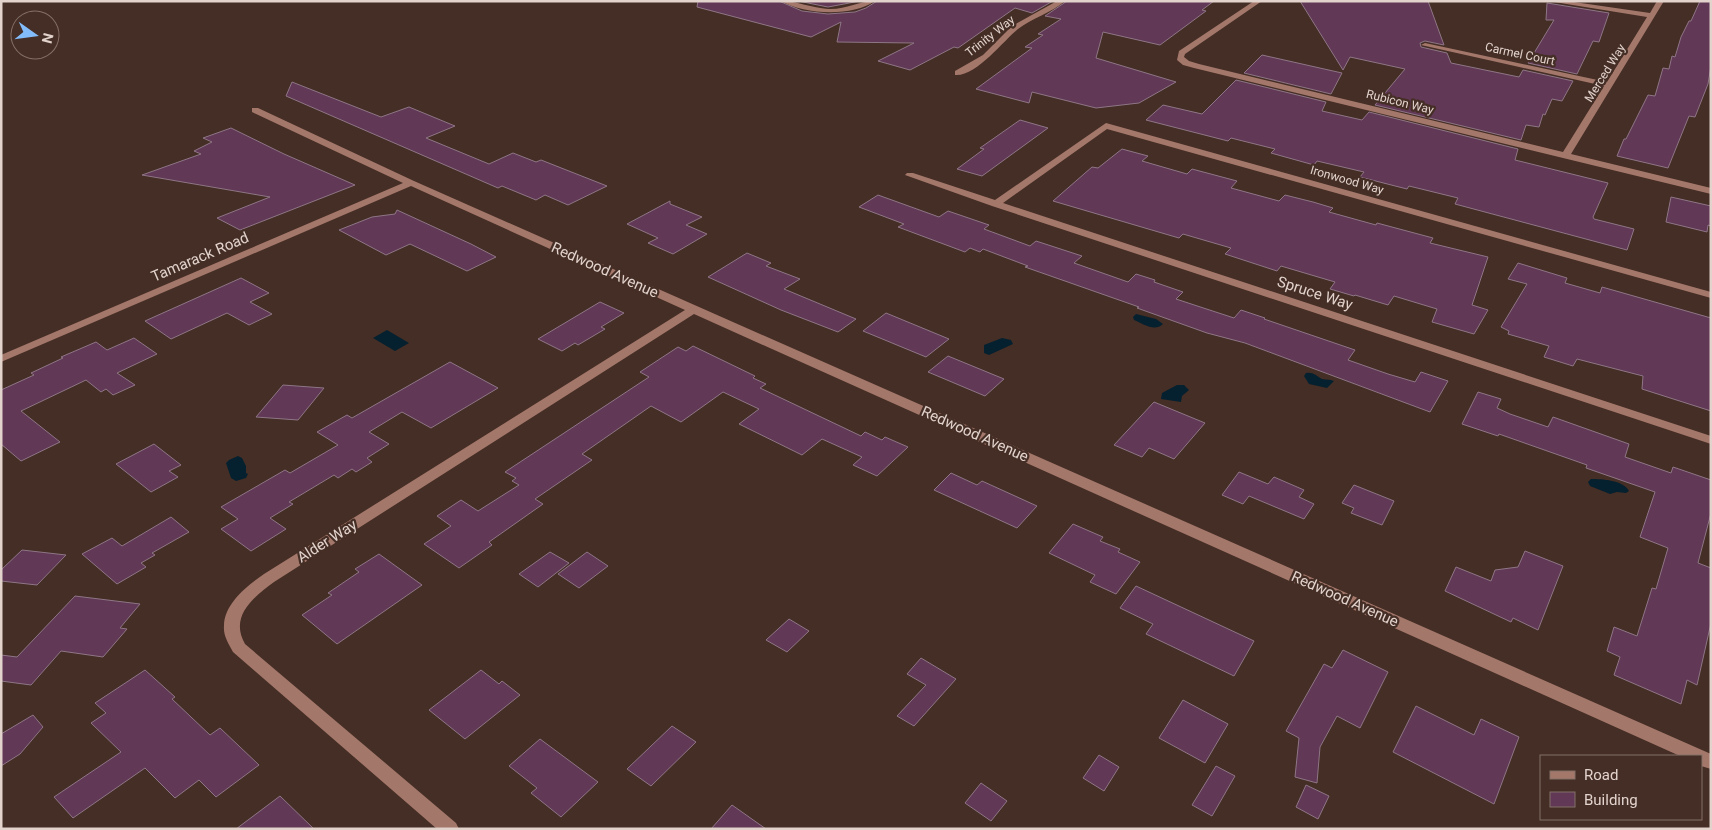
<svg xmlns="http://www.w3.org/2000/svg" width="1712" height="830" font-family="Roboto,sans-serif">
	<rect width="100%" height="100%" fill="#452e25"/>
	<!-- water -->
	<path fill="#05202f" d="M1136,314L1156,319L1163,324C1155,332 1143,324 1134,320L1133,317Z
		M387,330L409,343L395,351L373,338Z
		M1002,338L1011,340L1013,344L989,355L984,353V345Z
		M1306,373C1314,372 1316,376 1322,379C1327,380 1329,379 1334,381L1327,388L1309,384L1304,376Z
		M1177,385H1184L1189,390L1182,396L1181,402L1161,399L1162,393Z
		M238,456L242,458L246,466V473L248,474L246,478L236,481L231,478L226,463L229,460Z
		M1591,479C1602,479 1623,480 1629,491L1626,493L1617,492L1610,494L1590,486L1588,482Z"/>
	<!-- building -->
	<path fill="#613855" stroke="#8e7686" d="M698,1H779L802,11L828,14L855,12L866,8L877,1H1053L1032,13L1015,8L958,48L954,47L910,70L878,61L914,43L837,42L841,22L811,37L697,7Z
		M798,1H860L828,7Z
		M1067,1H1214L1202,10L1206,11L1160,45L1103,32L1096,58L1176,82L1139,103L1096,108L1032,92L1029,103L976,89L1032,48L1025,47L1043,35L1038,34L1061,19L1045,16Z
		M1300,1H1428L1444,45L1425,41L1420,43L1421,47L1447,53L1451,63L1519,77L1523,70L1573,81L1562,101L1552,99L1545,115L1543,114L1539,127L1526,125L1521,140L1375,105L1405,69L1350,57L1343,70Z
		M1700,1H1711V66L1708,84L1695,117L1689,116L1668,168L1617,156L1624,139H1626L1648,95L1655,96L1663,68L1669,69L1672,56L1675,57L1681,37L1689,21H1691Z
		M1547,3L1609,13L1599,42L1593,41L1577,74L1528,63L1554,20H1546Z
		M1262,55L1342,73L1331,94L1244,73Z
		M1236,80L1326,102L1322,111L1362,120L1369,112L1518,149L1515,160L1608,183L1593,217L1594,219L1634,229L1627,250L1455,204L1458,198L1409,186L1407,189L1360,177L1364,172L1317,161L1314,165L1271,153L1275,149L1231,138L1228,141L1146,120L1163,105L1202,114Z
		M292,82L381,117L409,107L455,126L426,138L489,164L513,153L536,162L541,160L607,186L568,205L545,195L536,200L502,186L498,188L286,96Z
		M1020,120L1048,128L982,176L957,169L984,149L980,148Z
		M231,128L284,154L355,185L240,230L217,218L270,197L142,175L201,154L194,151L212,142L203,138Z
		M1122,149L1148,156L1142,161L1187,174L1192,169L1237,181L1231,188L1279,201L1285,195L1313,202L1333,208L1329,212L1376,225L1377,223L1433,238L1430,243L1488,257L1472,305L1488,310L1474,334L1432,322L1437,309L1394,296L1388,305L1355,295L1354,296L1330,289L1335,282L1281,266L1277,271L1225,254L1231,248L1183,234L1179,238L1053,201L1092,167L1098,168Z
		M878,195L939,217L948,211L989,225L984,229L1030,246L1036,241L1082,256L1074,263L1128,282L1136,274L1155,280L1154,282L1183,292L1176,299L1234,318L1241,310L1265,318L1264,319L1355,350L1348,360L1388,374L1415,382L1421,372L1448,381L1430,412L1245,343L1207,333L1137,308L1139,307L1025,267L1028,266L983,249L980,252L970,248L965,252L898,227L904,224L859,207Z
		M1671,197L1711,206V226L1708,225L1707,232L1666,222Z
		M670,201V204L702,217L686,225L707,234L673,254L648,243L658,238L627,224Z
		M397,210L471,244L496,257L467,271L410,244L386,255L339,230L372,217L395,214Z
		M747,253L771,263L766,266L800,279L784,289L856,319L838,332L781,310L708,277Z
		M1518,263L1567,278L1565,283L1600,293L1602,287L1711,318V411L1642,389L1643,376L1577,359L1573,366L1544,357L1549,346L1508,334L1509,331L1501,327L1527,284L1508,279Z
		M241,278L269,293L250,302L272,314L249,325L227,313L171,339L145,321Z
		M600,302L624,313L601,327L605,329L578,345L575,343L562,351L538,339Z
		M886,313L949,339L926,357L863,331Z
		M134,338L157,354L117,373L135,385L113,395L106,389L101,392L86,380L21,411L60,442L21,461L1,444V390L34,375L31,373L63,358L61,357L96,342L107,350Z
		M693,346L755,376L753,378L766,384L760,388L861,436L865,432L882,440L885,437L908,447L877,476L853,465L862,457L822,439L802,455L739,424L759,409L723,392L681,422L651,406L582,454L592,460L535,499L543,504L489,542L492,545L459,568L424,544L451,526L437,516L461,500L478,511L519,485L512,481L516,478L505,472L649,377L640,372L678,347L686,351Z
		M948,356L1004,379L985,396L928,372Z
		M450,362L498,388L431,428L402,412L369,432L389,444L367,458L372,462L356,472L352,469L338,478L334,475L289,502L293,504L270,518L286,529L251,551L221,529L238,519L221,507L285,470L290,473L338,445L317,432L347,415L352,418Z
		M283,385L324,388L298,420L256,417Z
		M1478,392L1501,399L1497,408L1510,414L1548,427L1553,417L1629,444L1625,457L1671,473L1673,467L1711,480V513L1698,563L1711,568V623L1697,685L1687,680L1681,704L1614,675L1620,657L1607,651L1614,627L1637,636L1652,588L1656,589L1668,548L1640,537L1655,492L1586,468L1587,465L1499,434L1498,436L1462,424Z
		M1154,402L1205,423L1174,459L1149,448L1142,457L1114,445Z
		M154,444L181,465L169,471L178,477L151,492L116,464Z
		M1239,472L1268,484L1274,477L1304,490L1299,497L1314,504L1304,519L1249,496L1243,504L1222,495Z
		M951,473L977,485L982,481L1037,506L1017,528L934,490Z
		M1354,485L1394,501L1382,525L1351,513L1354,508L1342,503Z
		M171,517L189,532L152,553L155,555L141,563L146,567L117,584L82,554L112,538L122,546Z
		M1073,524L1103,537L1100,541L1120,549L1118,552L1140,562L1116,594L1090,582L1095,575L1049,553Z
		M22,550L66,555L37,585L1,581V570Z
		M1525,551L1563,566L1538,630L1513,618L1511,622L1445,591L1456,567L1491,581L1495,570L1518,567Z
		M550,552L569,563L538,587L519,574Z
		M587,552L608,566L579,588L558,574Z
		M379,554L422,585L337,644L302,615L332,595L328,593L359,572L355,569Z
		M1136,586L1254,641L1234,676L1146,634L1153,624L1120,608Z
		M75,596L140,604L120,628L127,629L103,657L61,651L31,685L1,681V655L17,657Z
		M789,619L809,631L787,652L766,640Z
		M1343,650L1388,672L1360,728L1337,716L1320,747L1317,783L1295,777L1299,738L1286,731L1324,664L1332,668Z
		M921,658L956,679L914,726L897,716L926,685L907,674Z
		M145,670L175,697L172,699L210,735L220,728L259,765L216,797L199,780L175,798L145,768L73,818L54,797L121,752L91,723L106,713L95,703Z
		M481,670L499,684L502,681L520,695L465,739L429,710Z
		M1183,700L1228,724L1205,763L1159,738Z
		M1416,706L1474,735L1481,719L1519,737L1494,804L1393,752Z
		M33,715L43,727L20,754L1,766V734Z
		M672,726L696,742L651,786L627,769Z
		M540,739L598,782L561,817L531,793L537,788L509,766Z
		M1099,755L1119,767L1104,791L1083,778Z
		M1216,766L1235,776L1212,816L1192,805Z
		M981,783L1007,801L991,821L965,803Z
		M1306,785L1329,796L1318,819L1296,807Z
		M280,796L314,829H236Z
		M732,805L766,829H711Z"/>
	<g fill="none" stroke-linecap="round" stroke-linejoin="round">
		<!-- minor -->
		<path fill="#a4776b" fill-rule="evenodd" d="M781,1C797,1 812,8 828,9C845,10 859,1 875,1C852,17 805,15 781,1Z
			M1057,1H1065C1051,13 1032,18 1018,29C1003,41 976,77 955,75V71L983,55L1012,26Z
			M1254,1H1262L1185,54L1184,57L1189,61L1199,64L1563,152L1604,86L1421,45L1425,43L1607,82L1647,17L1548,1H1567L1650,13L1657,1H1664L1571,154L1711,188V194L1194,68L1183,65L1177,60L1179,51Z
			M252,108H258L414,181L1711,754V769L1701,766V756H1680L694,314L274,582C254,597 229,616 245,644L456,823L459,829H437L233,652C229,644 223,636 224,626C224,604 247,586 264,574L685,310L411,186L1,362V355L403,183L252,112Z
			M1106,123L1711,292V298L1107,129L1003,203L1711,436V444L992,206L905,175L907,173H913L995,200Z"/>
	</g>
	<g text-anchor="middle" stroke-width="4.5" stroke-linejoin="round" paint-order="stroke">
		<!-- far-street labels -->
		<g font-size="12" fill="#e2d3cd" stroke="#452e25">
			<text transform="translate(990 36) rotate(-38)" y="4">Trinity Way</text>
			<text transform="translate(1520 54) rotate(12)" y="4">Carmel Court</text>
			<text transform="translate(1605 73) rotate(-58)" y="4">Merced Way</text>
			<text transform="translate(1400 102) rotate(14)" y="4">Rubicon Way</text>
			<text transform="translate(1347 180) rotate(16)" y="4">Ironwood Way</text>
		</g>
		<!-- street labels -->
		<g font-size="15" fill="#e2d3cd" stroke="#452e25">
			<text transform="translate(200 257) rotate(-23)" y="5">Tamarack Road</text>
			<text transform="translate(605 270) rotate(24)" y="5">Redwood Avenue</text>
			<text transform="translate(1315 293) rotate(18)" y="5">Spruce Way</text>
			<text transform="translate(975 434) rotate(24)" y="5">Redwood Avenue</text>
			<text transform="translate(327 541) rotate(-32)" y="5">Alder Way</text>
			<text transform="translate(1345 599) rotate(24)" y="5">Redwood Avenue</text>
		</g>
	</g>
	<!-- border -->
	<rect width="1712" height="830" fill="none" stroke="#e2d3cd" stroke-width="5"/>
	<!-- legend -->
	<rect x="1540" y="755" width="162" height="65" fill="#452e25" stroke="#847068"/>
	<rect x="1550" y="771" width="25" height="8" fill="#a4776b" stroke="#847068"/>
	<text x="1584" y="780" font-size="15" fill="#e2d3cd">Road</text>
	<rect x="1550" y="792" width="25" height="15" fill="#613855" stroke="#847068"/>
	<text x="1584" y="805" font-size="15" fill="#e2d3cd">Building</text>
	<!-- north arrow -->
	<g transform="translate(35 35) rotate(104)"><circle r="24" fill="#452e25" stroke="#847068"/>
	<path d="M0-4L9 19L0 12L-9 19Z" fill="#83bcfb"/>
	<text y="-8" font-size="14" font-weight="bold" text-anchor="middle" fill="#e2d3cd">N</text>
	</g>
</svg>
